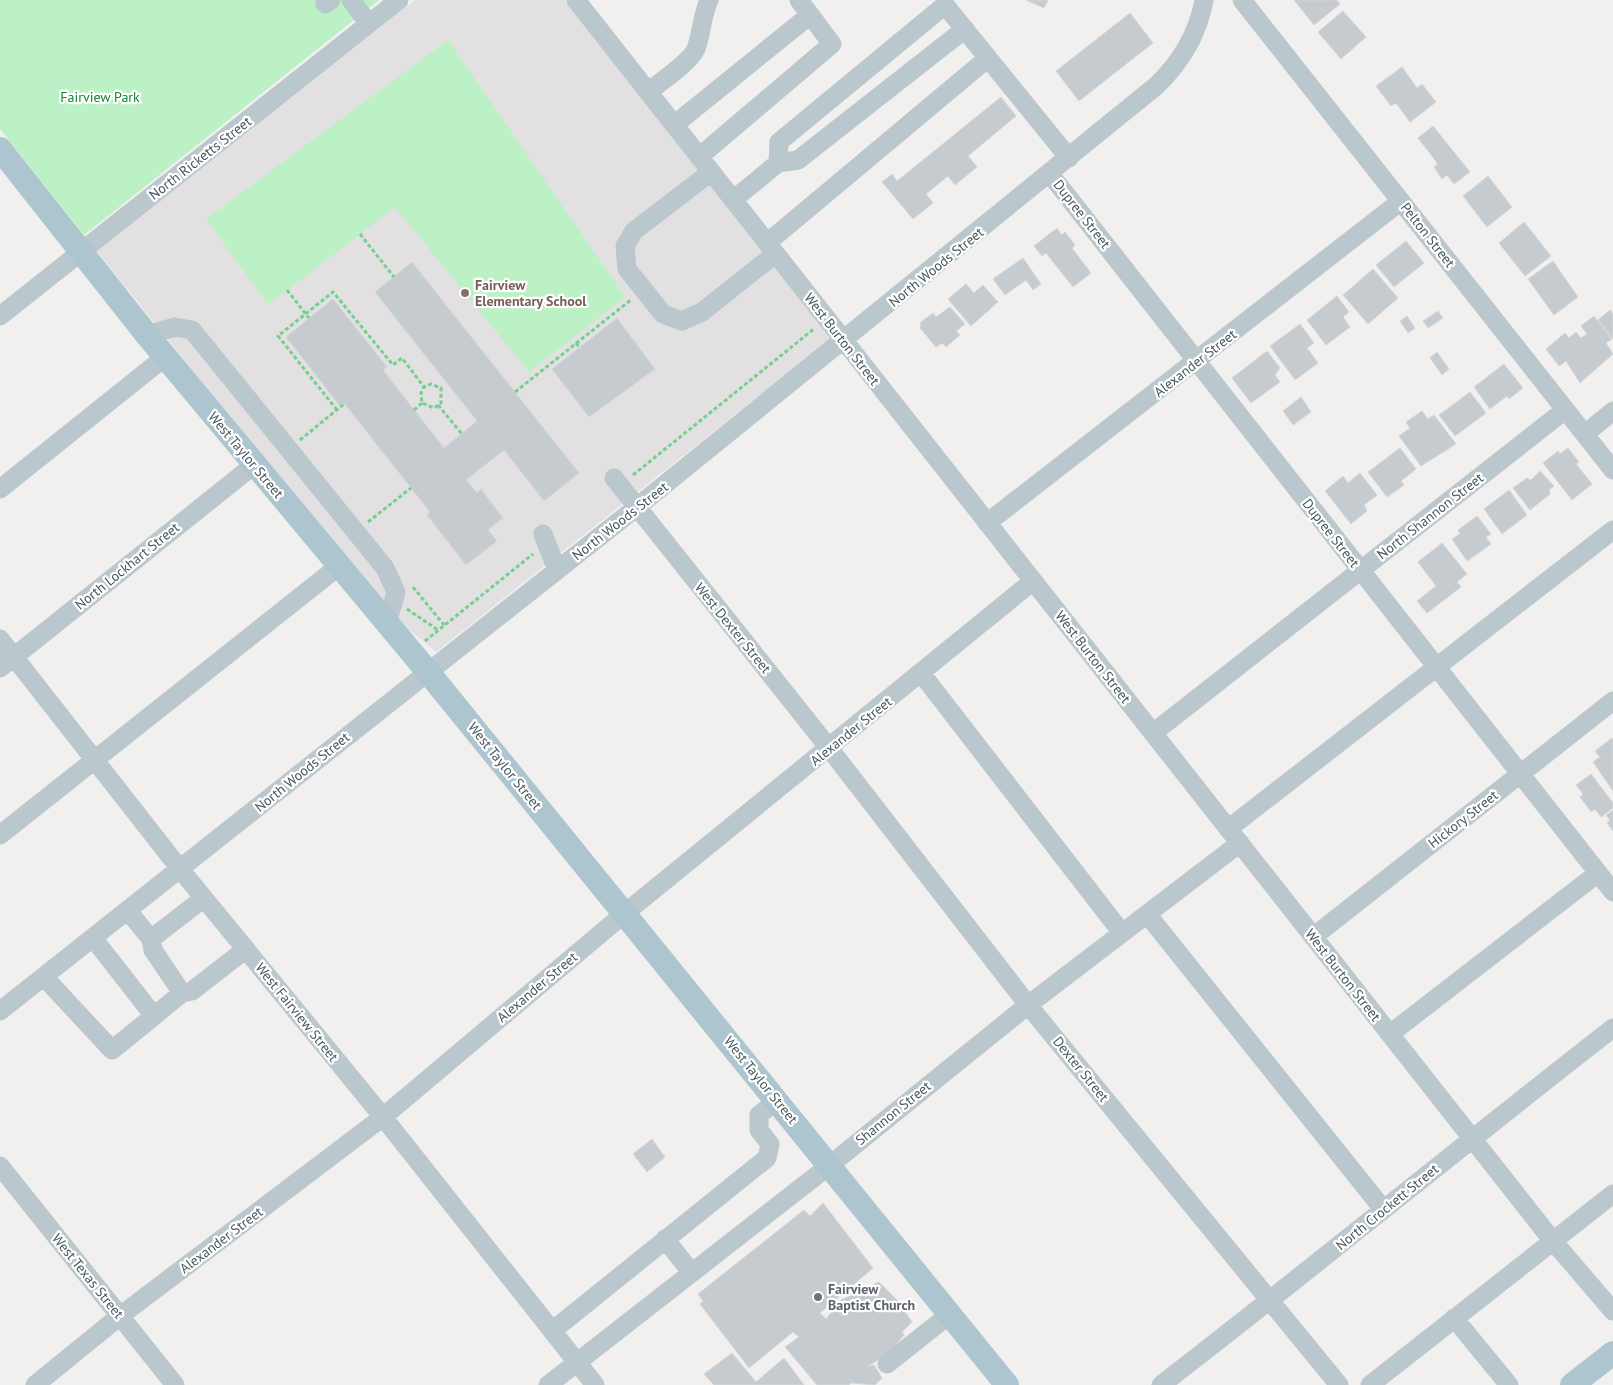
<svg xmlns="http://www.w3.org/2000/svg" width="1613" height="1385" font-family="'PT Sans',sans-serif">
	<rect width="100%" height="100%" fill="#f2efef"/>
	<!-- education -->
	<path fill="#e3e0e2" d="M415,0H565L834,336L436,652L380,606L97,251Z"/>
	<!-- green -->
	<path fill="#bbf1c5" d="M0,0H379L84,235L0,129Z
		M448,40L625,297L529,372L395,207L268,305L206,219Z"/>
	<!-- building -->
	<path fill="#c6cbcf" stroke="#d3d7db" d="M1026,0H1048L1044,8Z
		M1294,0H1337L1340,4L1314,25Z
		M1343,11L1366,37L1341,59L1318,32Z
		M1130,13L1153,43L1079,101L1056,71Z
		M1402,67L1417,88L1422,84L1436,102L1410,122L1396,103L1391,106L1376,86Z
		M1001,97L1016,116L968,156L977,167L955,185L948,176L926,194L933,203L913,219L882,182L892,174L897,181Z
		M1433,126L1470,172L1454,184L1447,175L1442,179L1434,167L1438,164L1418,138Z
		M1488,176L1512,207L1487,227L1463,196Z
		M1524,222L1551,256L1525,276L1499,243Z
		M1057,228L1062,235L1065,232L1075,245L1072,248L1091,273L1073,287L1046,253L1042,256L1034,246Z
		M1406,241L1424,263L1394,287L1376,265Z
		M1023,258L1041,284L1033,290L1026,280L1005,295L993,279Z
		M1553,261L1578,297L1554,315L1528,279Z
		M412,262L579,473L544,501L504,450L466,480L477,493L481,489L503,518L488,530L497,541L466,565L427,515L430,512L344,403L340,406L286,337L333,299L387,367L383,370L444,448L477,421L375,292Z
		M1373,269L1398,298L1368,324L1343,295Z
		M966,284L974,293L983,285L998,302L971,326L948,299Z
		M1337,296L1349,312L1343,317L1350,327L1326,345L1307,320Z
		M950,307L965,324L956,331L960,335L946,347L942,343L936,347L920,328L921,322L933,313L936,317Z
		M1610,310L1613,314V339L1598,320Z
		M1438,311L1443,318L1428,328L1423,321Z
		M1407,316L1415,328L1408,333L1400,321Z
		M1594,316L1612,339L1606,343L1613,354L1580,383L1566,361L1559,366L1546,349L1565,333L1569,338L1576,332L1581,338L1587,334L1581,326Z
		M617,318L655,369L589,417L552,369Z
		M1300,324L1314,343L1307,348L1318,363L1295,380L1270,346Z
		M1267,351L1280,368L1275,375L1280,382L1251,403L1232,378Z
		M1437,352L1449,369L1442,375L1430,358Z
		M1504,364L1523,388L1509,399L1507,396L1490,409L1474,387Z
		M1470,392L1486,413L1455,436L1439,415Z
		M1301,397L1311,412L1293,425L1283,411Z
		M1422,411L1428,419L1434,415L1456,444L1421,466L1399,436L1410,428L1406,422Z
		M1400,448L1416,469L1401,481L1404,485L1387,497L1368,472Z
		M1568,448L1579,462L1576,464L1592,484L1572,500L1543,463L1558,451L1560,454Z
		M1540,471L1554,486L1549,490L1550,494L1530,510L1513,488L1527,478L1531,480Z
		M1360,473L1377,495L1364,505L1367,511L1351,524L1325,491L1343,476L1348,483Z
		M1509,490L1527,515L1502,534L1484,509Z
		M1477,516L1491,534L1486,537L1491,544L1467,561L1452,539L1460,534L1458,530Z
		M1442,543L1467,574L1457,582L1461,587L1427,613L1417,601L1436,586L1418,562Z
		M1612,738L1613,739V791L1593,762L1600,757L1595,751Z
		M1591,774L1613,803V808L1601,817L1595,809L1591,812L1580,797L1583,794L1576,785Z
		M1613,810V831L1607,823L1610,820L1606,815Z
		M652,1139L665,1157L647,1172L633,1154Z
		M823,1203L873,1268L820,1313L826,1319L841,1300L879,1282L898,1301L912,1322L902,1332L904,1335L887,1355L866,1367L874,1365L882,1378L875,1385L851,1383L849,1385H817L785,1347L799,1337L793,1332L749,1368L700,1304L703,1301L698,1294L804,1210L810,1216Z
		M732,1353L756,1382L784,1358L804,1385H714L704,1374Z"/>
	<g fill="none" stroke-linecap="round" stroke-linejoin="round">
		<!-- path -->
		<path stroke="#72d18f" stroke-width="3" stroke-dasharray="4 2.5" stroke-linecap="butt" d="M360,234L394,277
			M287,290L309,318
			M576,343L579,347
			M515,392L632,299
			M438,405L462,434
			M337,410L278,336L333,292L393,365L402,358L424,387L431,384L441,388V403L434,408L422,403L421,393L424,387
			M414,410L422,403
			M300,440L344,404
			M633,475L815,328
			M368,522L411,488
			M413,587L444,625
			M407,609L438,630
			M425,641L533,554"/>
		<!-- minor -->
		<path stroke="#bac7cd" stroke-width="19" d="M351,0L369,24
			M576,0L1552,1240L1613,1311
			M1242,0L1613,470
			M325,4L331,0
			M648,92C660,82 694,60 697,46C702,30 702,16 709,0
			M674,125L810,15
			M699,157L832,44L799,0
			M778,163L798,160L965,29
			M711,172L634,231L625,246L627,269L663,314L682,321L702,312L775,254
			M1050,174L1613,892
			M733,200L778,163L779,142L945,5L1069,158
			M767,243L988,58
			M0,316L399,0
			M147,335L175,327L192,330L385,568L396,592L387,623
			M1585,434L1613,411
			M614,478L829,748L1028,1005L1339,1385
			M0,489L165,357
			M987,523L1401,201
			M543,534L557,570
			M0,639L180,869L383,1117L595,1385
			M0,668L254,465
			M921,673L1122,933
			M1153,733L1565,410
			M1228,829L1613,530
			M0,835L339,566
			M128,911L151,939L204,898
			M1147,914L1383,1209
			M1313,937L1613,701
			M93,938L154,1016L182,993L192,991L246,949
			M151,939L153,950L182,993
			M44,977L112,1050L154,1016
			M0,1011L637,507L1156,86C1181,62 1198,34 1204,0
			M1390,1034L1598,873
			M0,1166L175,1385
			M665,1239L691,1272
			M1454,1318L1509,1385
			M552,1331L767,1158L770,1144L759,1130V1115L777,1100
			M887,1364L950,1314
			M35,1385L120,1316L383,1117L625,913L1033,581
			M548,1385L830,1165L1028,1005L1240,843
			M1161,1385C1313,1268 1461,1146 1613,1028
			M1370,1385L1613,1194"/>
		<!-- major -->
		<path stroke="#adc5cf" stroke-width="24" d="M0,149L147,335L428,672L1007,1385
			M1572,1385L1613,1353"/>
	</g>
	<!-- markers -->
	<circle fill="#8d6e63" stroke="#fff" stroke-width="2" cx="465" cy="293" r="5"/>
	<circle fill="#6b7280" stroke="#fff" stroke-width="2" cx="818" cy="1297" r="5"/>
	<g text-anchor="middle" stroke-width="4.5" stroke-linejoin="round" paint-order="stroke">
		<!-- park labels -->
		<g font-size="14" fill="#138334" stroke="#fff">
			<text x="100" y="102">Fairview Park</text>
		</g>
		<!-- street labels -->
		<g font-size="14" fill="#46575d" stroke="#fff">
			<text transform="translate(200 158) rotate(-38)" y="5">North Ricketts Street</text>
			<text transform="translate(1082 214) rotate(52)" y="5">Dupree Street</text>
			<text transform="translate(1428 235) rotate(52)" y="5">Pelton Street</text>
			<text transform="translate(936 267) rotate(-39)" y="5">North Woods Street</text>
			<text transform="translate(842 339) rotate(52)" y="5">West Burton Street</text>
			<text transform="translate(1195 363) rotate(-38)" y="5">Alexander Street</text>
			<text transform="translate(246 455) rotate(50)" y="5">West Taylor Street</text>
			<text transform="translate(1430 516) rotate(-38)" y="5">North Shannon Street</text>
			<text transform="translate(620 521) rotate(-38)" y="5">North Woods Street</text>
			<text transform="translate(1331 533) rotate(52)" y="5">Dupree Street</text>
			<text transform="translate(127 566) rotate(-39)" y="5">North Lockhart Street</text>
			<text transform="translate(733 628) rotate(51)" y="5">West Dexter Street</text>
			<text transform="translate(1093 657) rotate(52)" y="5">West Burton Street</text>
			<text transform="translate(851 731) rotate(-39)" y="5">Alexander Street</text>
			<text transform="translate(505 766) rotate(51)" y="5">West Taylor Street</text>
			<text transform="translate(302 772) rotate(-39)" y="5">North Woods Street</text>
			<text transform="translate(1463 819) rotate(-38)" y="5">Hickory Street</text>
			<text transform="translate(1343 975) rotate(52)" y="5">West Burton Street</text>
			<text transform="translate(537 987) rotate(-40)" y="5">Alexander Street</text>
			<text transform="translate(297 1012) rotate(51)" y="5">West Fairview Street</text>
			<text transform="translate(1081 1069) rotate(51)" y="5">Dexter Street</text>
			<text transform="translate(761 1080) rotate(51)" y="5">West Taylor Street</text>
			<text transform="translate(893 1113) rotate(-39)" y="5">Shannon Street</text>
			<text transform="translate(1387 1207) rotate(-39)" y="5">North Crockett Street</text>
			<text transform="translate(221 1240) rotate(-37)" y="5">Alexander Street</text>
			<text transform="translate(88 1276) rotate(51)" y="5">West Texas Street</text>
		</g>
		<!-- education labels -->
		<g font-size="14" font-weight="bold" fill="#785e54" stroke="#fff" text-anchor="start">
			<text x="475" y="290">Fairview<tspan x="475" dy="16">Elementary School</tspan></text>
		</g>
		<!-- worship labels -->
		<g font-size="14" font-weight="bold" fill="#5b616d" stroke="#fff" text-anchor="start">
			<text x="828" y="1294">Fairview<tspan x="828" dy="16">Baptist Church</tspan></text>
		</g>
	</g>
</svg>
